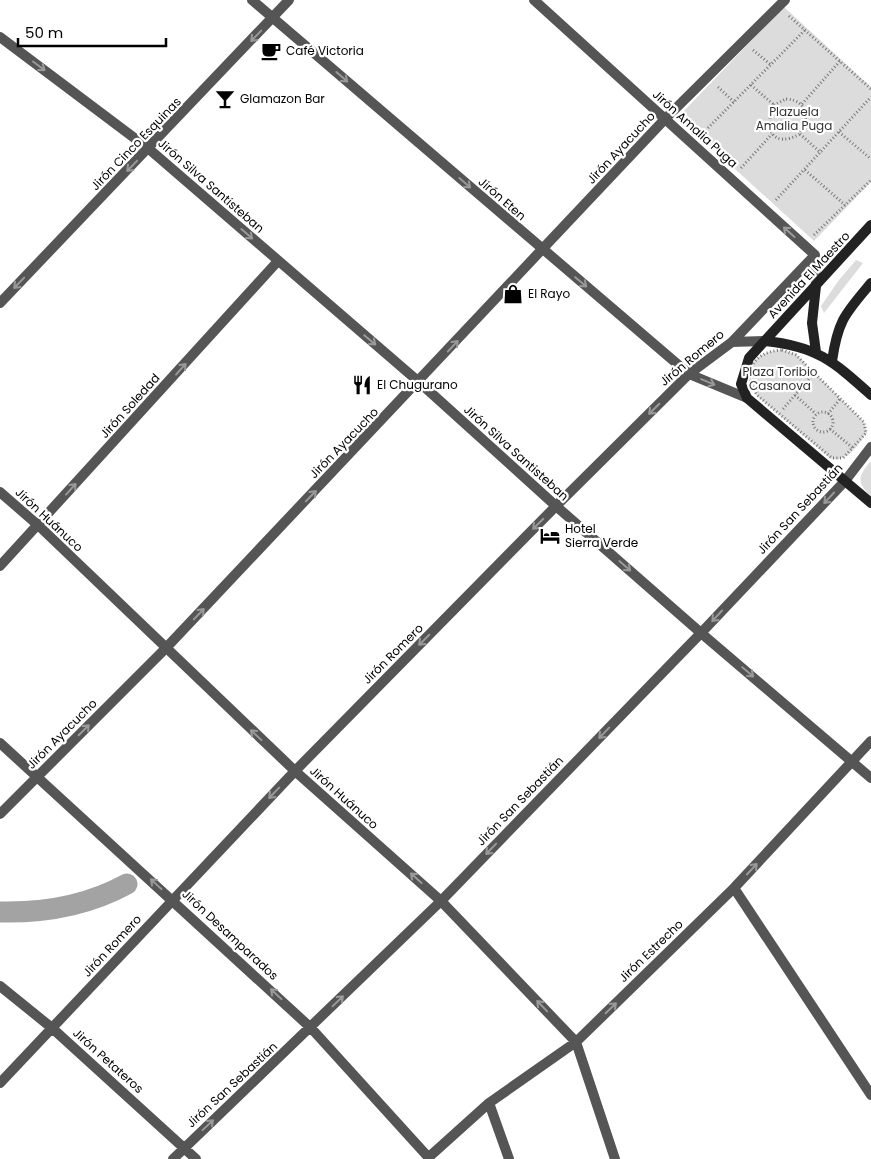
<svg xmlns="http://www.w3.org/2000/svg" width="871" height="1159" font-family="Poppins,sans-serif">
	<rect width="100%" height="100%" fill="#fff"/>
	<!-- green -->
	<path fill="#dcdcdc" d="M784,7L871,87V182L814,241L678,117Z
		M856,260L863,263L824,313L821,306L839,280Z
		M782,350L796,354L864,422L867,433C857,445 849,462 831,459L757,396C739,372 754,351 782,350Z
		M871,461V496C856,482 858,476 871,461Z"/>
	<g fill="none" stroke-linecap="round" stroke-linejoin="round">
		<!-- canal -->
		<path stroke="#a3a3a3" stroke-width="21" d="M0,912C45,913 87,906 127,884"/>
		<!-- path -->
		<path stroke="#777" stroke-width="3" stroke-dasharray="1 2.5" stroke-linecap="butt" d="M789,16L871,89
			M753,50L771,65
			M751,85L774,105
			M718,87L734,102
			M786,99C798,100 802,104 807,114L800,134C773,149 763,129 774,105Z
			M802,104L840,61
			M839,132L871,159
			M703,133L805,30
			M800,134L821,153
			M741,168L772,134
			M805,170L845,205
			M776,200L871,97
			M814,235L871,180
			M782,350L796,355L864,422L866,433L843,458H832L757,395C741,371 755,351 782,350Z
			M795,395L816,414
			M783,409L814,373
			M813 422a10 10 0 1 1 20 0a10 10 0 1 1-20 0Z
			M828,414L840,399
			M830,429L853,448"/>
		<!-- street -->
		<path stroke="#555" stroke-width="10" d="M252,0L689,374L747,398
			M534,0L815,255L816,286
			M0,37L149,149L419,382L556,506L701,633L871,778
			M0,303L289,0
			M732,342L765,341
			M0,492L39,526L295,771L441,901L576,1042L615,1159
			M0,566L278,261
			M0,743L311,1028L430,1159
			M0,814L165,649L665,119L785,0
			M734,888L871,1095
			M0,986L52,1028L196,1159
			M0,1083L295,771L556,506L689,374L732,342L815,255
			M489,1103L509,1159
			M429,1157L489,1103L576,1042L734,888L871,741
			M173,1159L441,901L701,633L845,481L871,447"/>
		<!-- secondary -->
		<path stroke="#222" stroke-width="10" d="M871,225L749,358L741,384L747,398L871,503
			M816,286L812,323L816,352
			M765,341C817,346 834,362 871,395
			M832,361C838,320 845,314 871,283"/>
	</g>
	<!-- one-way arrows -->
	<defs><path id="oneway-shaft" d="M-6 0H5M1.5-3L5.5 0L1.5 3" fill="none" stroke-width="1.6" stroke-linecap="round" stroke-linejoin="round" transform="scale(1.25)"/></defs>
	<g stroke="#999">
		<use href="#oneway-shaft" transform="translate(256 36) rotate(134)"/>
		<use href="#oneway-shaft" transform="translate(39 66) rotate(37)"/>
		<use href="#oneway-shaft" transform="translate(342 77) rotate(41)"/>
		<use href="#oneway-shaft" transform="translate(132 166) rotate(134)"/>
		<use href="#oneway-shaft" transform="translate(465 183) rotate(41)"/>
		<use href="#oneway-shaft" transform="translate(789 232) rotate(-138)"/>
		<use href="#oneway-shaft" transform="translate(247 234) rotate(41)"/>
		<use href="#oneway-shaft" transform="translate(581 282) rotate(40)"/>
		<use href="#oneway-shaft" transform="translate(19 283) rotate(134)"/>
		<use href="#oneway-shaft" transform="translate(370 340) rotate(40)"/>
		<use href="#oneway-shaft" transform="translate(453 346) rotate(-47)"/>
		<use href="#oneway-shaft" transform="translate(181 369) rotate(-48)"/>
		<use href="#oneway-shaft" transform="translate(708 382) rotate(23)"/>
		<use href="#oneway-shaft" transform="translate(654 409) rotate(135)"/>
		<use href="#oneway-shaft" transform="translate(71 489) rotate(-48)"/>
		<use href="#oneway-shaft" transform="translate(311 496) rotate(-46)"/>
		<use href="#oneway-shaft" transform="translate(829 498) rotate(133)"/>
		<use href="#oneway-shaft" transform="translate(538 524) rotate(135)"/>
		<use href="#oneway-shaft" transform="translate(625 566) rotate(41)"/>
		<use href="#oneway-shaft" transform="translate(199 614) rotate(-46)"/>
		<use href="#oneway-shaft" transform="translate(717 616) rotate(133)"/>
		<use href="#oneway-shaft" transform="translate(424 640) rotate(135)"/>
		<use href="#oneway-shaft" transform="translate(748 672) rotate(40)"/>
		<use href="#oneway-shaft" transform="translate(84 730) rotate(-45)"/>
		<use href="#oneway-shaft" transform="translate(604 733) rotate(134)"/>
		<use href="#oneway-shaft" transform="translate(256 735) rotate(-137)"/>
		<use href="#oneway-shaft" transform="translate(274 793) rotate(134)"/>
		<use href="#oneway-shaft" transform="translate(491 849) rotate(134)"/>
		<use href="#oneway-shaft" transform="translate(752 869) rotate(-47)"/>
		<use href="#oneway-shaft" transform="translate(416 878) rotate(-138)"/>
		<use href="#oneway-shaft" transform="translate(156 884) rotate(-137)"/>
		<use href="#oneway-shaft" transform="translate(276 994) rotate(-137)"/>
		<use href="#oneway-shaft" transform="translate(338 1001) rotate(-44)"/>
		<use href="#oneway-shaft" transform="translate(542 1006) rotate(-134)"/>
		<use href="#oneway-shaft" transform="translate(611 1008) rotate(-44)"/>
		<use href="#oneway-shaft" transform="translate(208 1125) rotate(-43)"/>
	</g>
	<!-- icons -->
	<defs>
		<symbol id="cafe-bare" viewBox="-9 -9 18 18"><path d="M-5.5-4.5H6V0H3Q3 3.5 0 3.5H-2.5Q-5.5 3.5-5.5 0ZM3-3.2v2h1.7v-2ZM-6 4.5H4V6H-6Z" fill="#000" stroke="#fff" stroke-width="2.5" paint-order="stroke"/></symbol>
		<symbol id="bar-bare" viewBox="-9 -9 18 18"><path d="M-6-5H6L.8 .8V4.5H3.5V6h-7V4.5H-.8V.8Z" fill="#000" stroke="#fff" stroke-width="2.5" paint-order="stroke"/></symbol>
		<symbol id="shop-bare" viewBox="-9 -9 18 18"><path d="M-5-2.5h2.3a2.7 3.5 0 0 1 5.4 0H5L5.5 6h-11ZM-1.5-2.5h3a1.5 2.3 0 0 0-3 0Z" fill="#000" stroke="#fff" stroke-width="2.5" paint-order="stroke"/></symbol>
		<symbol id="restaurant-bare" viewBox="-9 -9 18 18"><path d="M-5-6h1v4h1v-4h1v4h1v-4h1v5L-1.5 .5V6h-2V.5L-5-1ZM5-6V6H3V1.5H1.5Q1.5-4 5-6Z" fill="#000" stroke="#fff" stroke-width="2.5" paint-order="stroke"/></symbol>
		<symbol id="hotel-bare" viewBox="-9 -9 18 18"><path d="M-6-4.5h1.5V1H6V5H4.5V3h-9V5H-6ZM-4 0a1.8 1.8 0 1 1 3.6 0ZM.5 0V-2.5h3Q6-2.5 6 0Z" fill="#000" stroke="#fff" stroke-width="2.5" paint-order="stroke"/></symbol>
	</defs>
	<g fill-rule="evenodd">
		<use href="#cafe-bare" x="257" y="37" width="28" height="28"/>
		<use href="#bar-bare" x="211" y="85" width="28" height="28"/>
		<use href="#shop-bare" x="499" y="280" width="28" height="28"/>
		<use href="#restaurant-bare" x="348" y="371" width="28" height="28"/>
		<use href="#hotel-bare" x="536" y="522" width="28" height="28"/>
	</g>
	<g text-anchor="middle" stroke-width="4.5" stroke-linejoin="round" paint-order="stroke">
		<!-- poi labels -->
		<g font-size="12" fill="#000" stroke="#fff" text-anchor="start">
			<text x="286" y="55">Café Victoria</text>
			<text x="240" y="103">Glamazon Bar</text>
			<text x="528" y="298">El Rayo</text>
			<text x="377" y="389">El Chugurano</text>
			<text x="565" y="533">Hotel<tspan x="565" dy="14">Sierra Verde</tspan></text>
		</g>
		<!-- park labels -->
		<g font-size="12" fill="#333" stroke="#fff">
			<text x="794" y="116">Plazuela<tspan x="794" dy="14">Amalia Puga</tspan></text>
			<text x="780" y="376">Plaza Toribio<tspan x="780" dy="14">Casanova</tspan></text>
		</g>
		<!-- street labels -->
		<g font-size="12" fill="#000" stroke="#fff">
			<text transform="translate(695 129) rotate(42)" y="4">Jirón Amalia Puga</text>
			<text transform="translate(136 144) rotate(-46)" y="4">Jirón Cinco Esquinas</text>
			<text transform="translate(621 148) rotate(-47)" y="4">Jirón Ayacucho</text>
			<text transform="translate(211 186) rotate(41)" y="4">Jirón Silva Santisteban</text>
			<text transform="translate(502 199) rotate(41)" y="4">Jirón Eten</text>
			<text transform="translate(809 275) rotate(-47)" y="4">Avenida El Maestro</text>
			<text transform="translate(692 358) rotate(-40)" y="4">Jirón Romero</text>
			<text transform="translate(130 406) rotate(-48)" y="4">Jirón Soledad</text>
			<text transform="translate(344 443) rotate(-46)" y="4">Jirón Ayacucho</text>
			<text transform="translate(516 453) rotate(42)" y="4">Jirón Silva Santisteban</text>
			<text transform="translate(800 509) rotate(-47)" y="4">Jirón San Sebastián</text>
			<text transform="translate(49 520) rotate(43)" y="4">Jirón Huánuco</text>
			<text transform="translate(393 654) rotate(-45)" y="4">Jirón Romero</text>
			<text transform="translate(62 734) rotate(-45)" y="4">Jirón Ayacucho</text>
			<text transform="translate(344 798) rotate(42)" y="4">Jirón Huánuco</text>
			<text transform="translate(520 801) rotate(-46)" y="4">Jirón San Sebastián</text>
			<text transform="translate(230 935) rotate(43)" y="4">Jirón Desamparados</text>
			<text transform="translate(112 946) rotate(-47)" y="4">Jirón Romero</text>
			<text transform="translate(651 951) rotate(-44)" y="4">Jirón Estrecho</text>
			<text transform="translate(108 1061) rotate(42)" y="4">Jirón Petateros</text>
			<text transform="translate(232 1085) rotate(-43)" y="4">Jirón San Sebastián</text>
		</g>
	</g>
	<!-- scale -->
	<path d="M18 38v8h148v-8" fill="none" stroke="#000000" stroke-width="2.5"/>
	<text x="25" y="38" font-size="15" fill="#000000" stroke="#ffffff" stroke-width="4" paint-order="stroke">50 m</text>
</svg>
